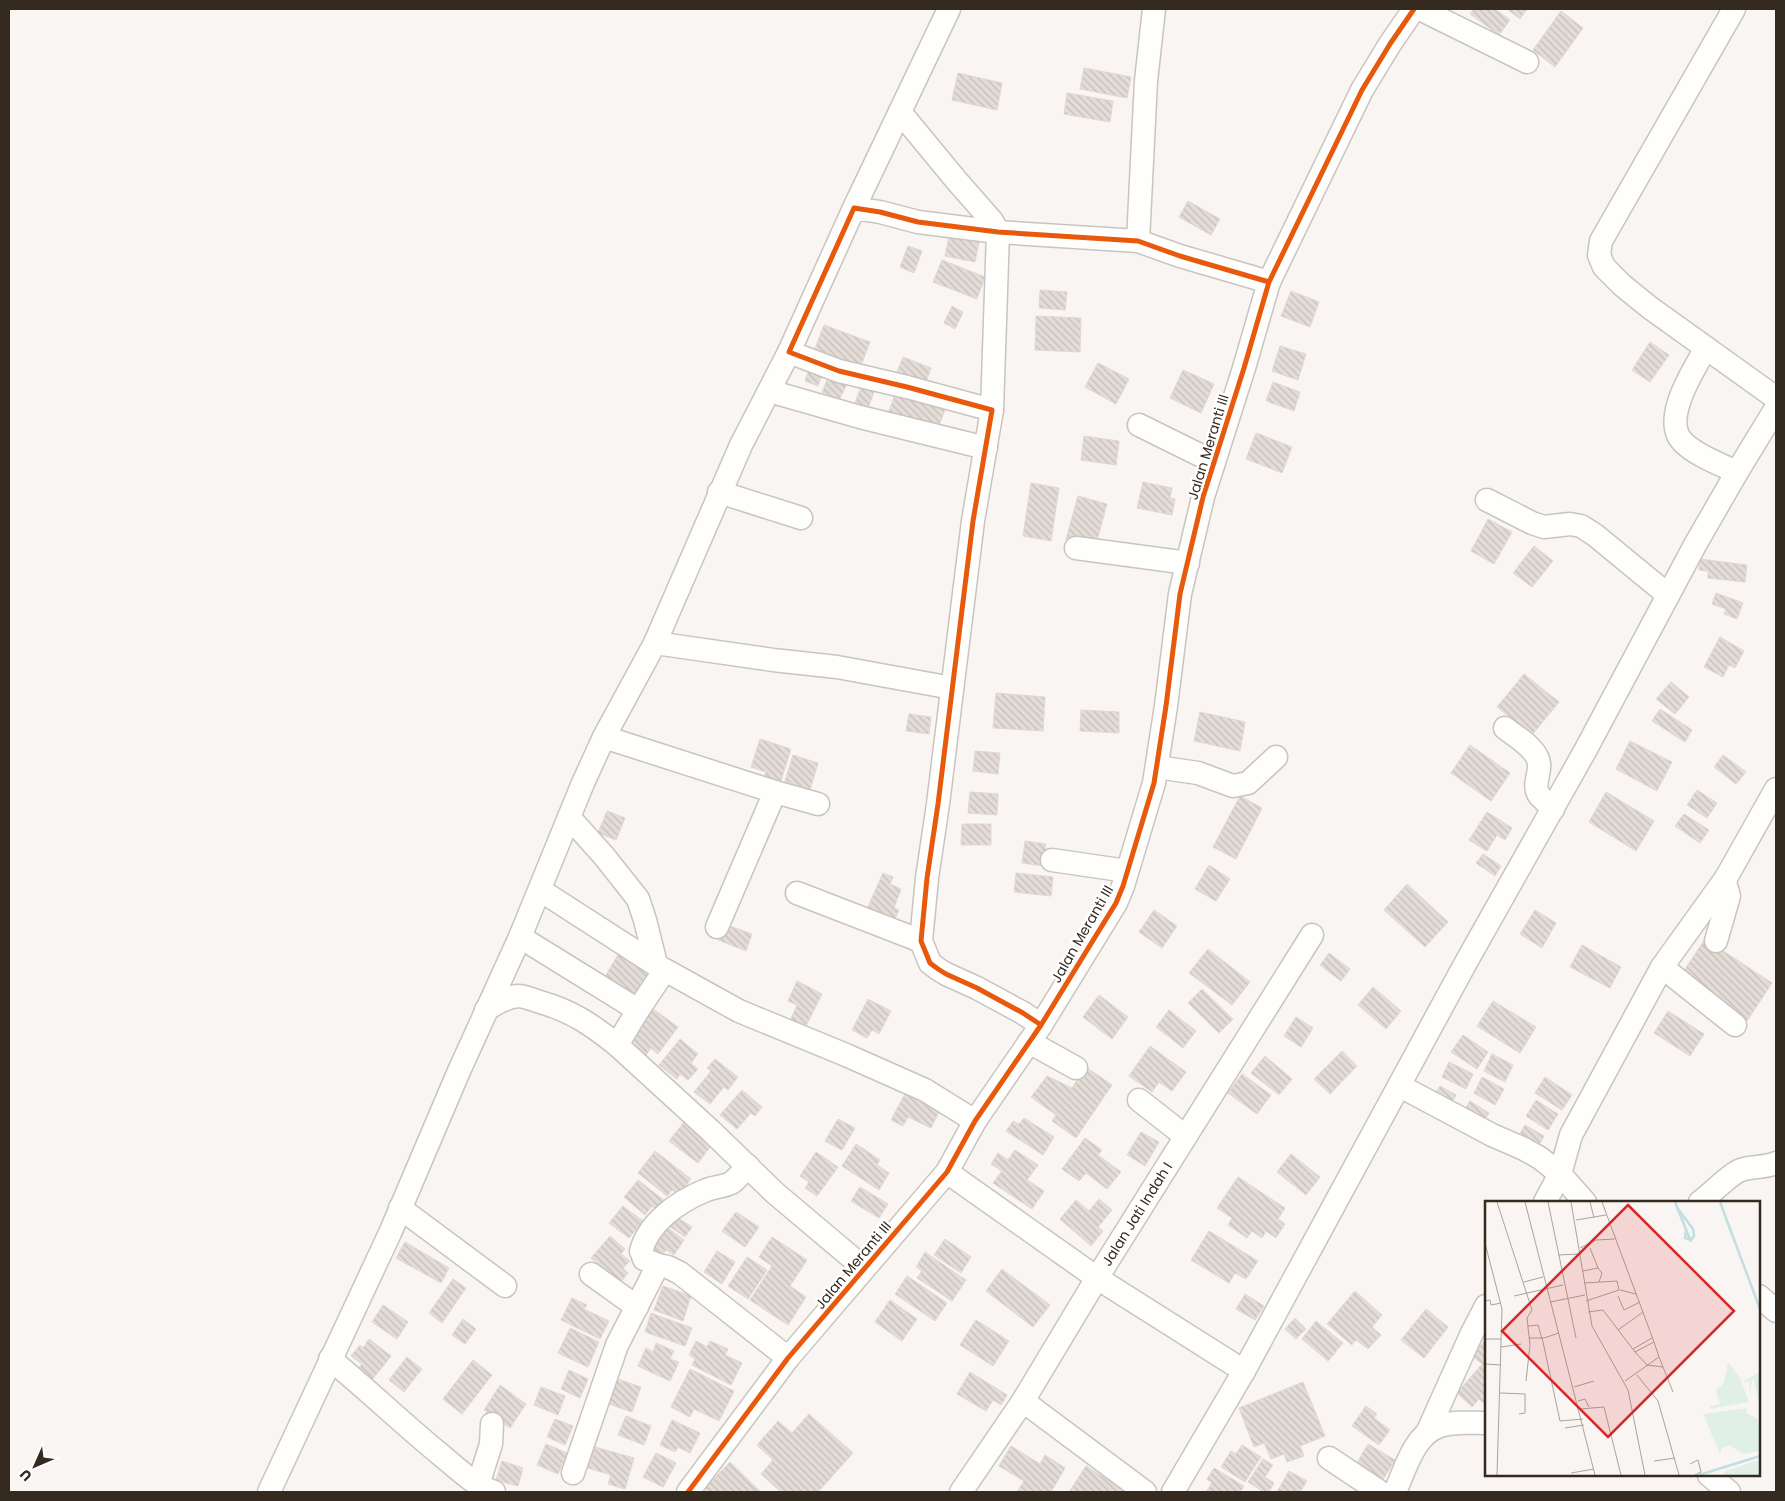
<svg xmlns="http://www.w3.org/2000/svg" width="1785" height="1501" font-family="Poppins,sans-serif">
	<defs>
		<pattern id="building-back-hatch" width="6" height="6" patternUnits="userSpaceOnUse" patternTransform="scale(1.25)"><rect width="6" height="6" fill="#e4dcd7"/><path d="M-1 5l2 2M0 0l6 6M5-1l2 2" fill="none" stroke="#c4bdb8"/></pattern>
	</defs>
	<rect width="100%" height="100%" fill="#f8f5f2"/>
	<!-- building -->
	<path fill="url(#building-back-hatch)" stroke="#e1d8d5" d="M1474,9H1495L1510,20L1499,35L1470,14Z
		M1507,9H1527L1520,19Z
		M1561,11L1583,28L1555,67L1533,50Z
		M1084,68L1131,77L1127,98L1080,89Z
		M958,73L1002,83L997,110L952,100Z
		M1067,93L1113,101L1110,122L1064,114Z
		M1188,201L1220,219L1211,235L1179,217Z
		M950,231L980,237L975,262L945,256Z
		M908,246L922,251L914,273L900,267Z
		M942,260L985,277L977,299L933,282Z
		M1040,290L1067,292L1065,310L1039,308Z
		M1291,291L1319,302L1310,327L1281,316Z
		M952,306L963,312L955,329L944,323Z
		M1036,316L1081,318L1080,352L1035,350Z
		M824,325L870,342L860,368L814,351Z
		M1650,342L1669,355L1650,382L1632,370Z
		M1280,346L1306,354L1298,380L1272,371Z
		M903,357L931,368L926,382L897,372Z
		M1098,363L1129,379L1116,404L1085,387Z
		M811,364L824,369L818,386L805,381Z
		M1183,370L1214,384L1201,413L1170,398Z
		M829,375L847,384L839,400L822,392Z
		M864,379L877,384L865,416L852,411Z
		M1273,382L1300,392L1294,411L1266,401Z
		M898,386L947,404L937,431L888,414Z
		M1256,433L1292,447L1282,473L1246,459Z
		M1084,436L1119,441L1116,465L1081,460Z
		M1143,482L1172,488L1170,498L1175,499L1172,515L1137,508Z
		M1031,483L1059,488L1051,541L1023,536Z
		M1078,496L1107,504L1095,548L1066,539Z
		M1488,519L1512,532L1494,564L1471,551Z
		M1534,546L1553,561L1532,587L1513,573Z
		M1700,559L1747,565L1745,582L1708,578V571L1699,570Z
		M1716,593L1743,603L1737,619L1724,614L1726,609L1712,604Z
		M1720,637L1744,651L1735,668L1729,665L1723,677L1704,667Z
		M1524,674L1559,702L1532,735L1497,707Z
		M1671,682L1689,697L1675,714L1656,699Z
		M996,693L1045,697L1043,731L993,728Z
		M1660,709L1692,730L1685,742L1652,721Z
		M1081,710L1119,712V733L1080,731Z
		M1200,712L1245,722L1240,751L1194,741Z
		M909,714L931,717L929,734L906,731Z
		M760,739L791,749L779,787L762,781L766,772L751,767Z
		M1630,741L1672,762L1657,791L1616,769Z
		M1470,745L1510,773L1491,801L1451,773Z
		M975,751L1000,753L998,774L973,771Z
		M793,755L818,763L810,790L785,781Z
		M1723,755L1746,772L1736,784L1714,767Z
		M1697,790L1717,803L1707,818L1687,805Z
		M970,792L998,794L997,815L968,813Z
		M1606,792L1654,821L1636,851L1589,822Z
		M1240,796L1262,808L1236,859L1213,847Z
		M607,811L625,818L616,840L598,833Z
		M1487,812L1512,828L1505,840L1497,835L1487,851L1469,840Z
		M1684,814L1709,830L1700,843L1675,826Z
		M962,824H991V845H961Z
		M1025,841L1046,844L1043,866L1022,863Z
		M1483,854L1501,866L1495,876L1476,863Z
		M1209,865L1230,879L1216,901L1195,889Z
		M883,873L893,877L890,884L901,889L894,908L899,910L894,921L867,909Z
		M1016,873L1053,877L1051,896L1014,892Z
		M1407,884L1448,922L1425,947L1384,910Z
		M1154,910L1177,926L1162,948L1139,932Z
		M1535,910L1556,923L1542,948L1520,934Z
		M724,924L752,934L746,951L718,940Z
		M1705,939L1772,983L1747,1021L1680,977Z
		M1582,945L1621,967L1610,988L1570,967Z
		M1208,949L1250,982L1232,1005L1189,973Z
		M619,953L654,973L635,999L603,980Z
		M1329,953L1350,969L1341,981L1320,965Z
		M797,981L822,994L804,1030L789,1023L797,1005L788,1001Z
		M1373,987L1401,1011L1386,1029L1358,1005Z
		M1202,989L1233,1019L1219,1033L1188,1003Z
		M1099,995L1128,1017L1112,1039L1083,1017Z
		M868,999L891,1011L879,1034L872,1030L867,1038L852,1030Z
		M1493,1001L1536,1027L1520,1053L1477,1026Z
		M652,1008L678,1027L658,1054L651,1048L646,1055L633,1046L636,1043L630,1038Z
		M1169,1010L1196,1031L1183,1048L1156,1027Z
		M1668,1011L1704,1034L1690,1056L1654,1033Z
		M1296,1017L1313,1028L1301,1047L1284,1036Z
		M1463,1035L1488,1052L1477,1069L1451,1052Z
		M680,1039L698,1054L691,1063L698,1069L688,1080L680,1074L677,1079L659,1065Z
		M1150,1046L1186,1072L1172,1091L1159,1082L1152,1092L1129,1076Z
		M1342,1051L1357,1066L1330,1094L1314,1079Z
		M1492,1054L1513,1065L1505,1082L1484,1071Z
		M1265,1056L1292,1079L1279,1095L1251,1073Z
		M715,1059L738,1077L728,1090L724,1087L710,1104L694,1092L711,1071L707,1068Z
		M1449,1062L1473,1074L1466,1089L1442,1077Z
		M1086,1067L1112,1085L1076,1138L1052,1121L1056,1115L1031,1097L1047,1076L1072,1088Z
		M1242,1074L1271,1095L1257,1114L1228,1093Z
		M1482,1077L1504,1089L1495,1105L1474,1093Z
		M1545,1077L1572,1095L1562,1110L1535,1093Z
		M1440,1086L1456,1095L1449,1108L1432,1098Z
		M742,1090L762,1107L755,1116L751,1113L737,1129L720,1115Z
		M906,1092L940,1110L931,1128L908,1117L903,1126L891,1120Z
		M1536,1100L1558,1114L1548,1130L1526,1116Z
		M1470,1101L1489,1113L1480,1127L1461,1115Z
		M689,1116L717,1138L698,1163L669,1141Z
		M1024,1118L1054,1137L1043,1155L1006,1131L1013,1121L1019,1124Z
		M838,1119L855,1128L842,1150L825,1141Z
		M1525,1125L1544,1136L1535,1152L1516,1140Z
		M1141,1132L1159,1142L1145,1166L1127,1155Z
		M1085,1138L1102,1150L1098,1155L1121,1172L1107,1189L1086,1173L1079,1181L1062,1169Z
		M856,1144L880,1160L877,1165L889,1173L879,1190L842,1166Z
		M1015,1150L1038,1165L1027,1180L1044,1191L1032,1209L993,1183L1002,1171L991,1164L998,1153L1008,1160Z
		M655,1151L691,1179L679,1195L672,1190L667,1196L638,1173Z
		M816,1152L838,1167L817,1196L805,1188L809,1182L800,1176Z
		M1291,1154L1320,1177L1306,1195L1277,1172Z
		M1238,1177L1285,1208L1278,1219L1285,1224L1276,1238L1266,1231L1262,1238L1252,1231L1247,1238L1228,1225L1232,1218L1217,1208Z
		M638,1180L665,1201L657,1210L652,1206L645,1215L624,1197Z
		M860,1187L888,1204L879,1218L851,1201Z
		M1099,1199L1112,1210L1098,1227L1103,1231L1091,1246L1060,1219L1076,1200L1089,1211Z
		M623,1206L643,1221L629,1238L609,1223Z
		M736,1212L759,1227L745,1247L722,1231Z
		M672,1214L692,1227L685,1237L666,1224Z
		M665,1226L684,1240L674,1255L666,1250L659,1259L648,1251Z
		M1209,1231L1258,1261L1246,1279L1235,1273L1229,1283L1191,1260Z
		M610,1236L625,1249L621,1254L630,1261L623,1268L628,1273L620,1283L591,1258Z
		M772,1237L807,1260L790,1286L806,1297L788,1325L750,1300L772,1266L759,1257Z
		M945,1239L971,1257L961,1273L934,1255Z
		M405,1242L449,1268L441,1283L396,1258Z
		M717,1251L735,1262L722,1284L704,1272Z
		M925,1252L966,1280L952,1301L917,1278L922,1271L916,1267Z
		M747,1257L767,1270L748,1299L728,1286Z
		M1002,1269L1050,1305L1033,1327L986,1291Z
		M907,1276L947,1303L935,1321L895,1294Z
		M453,1279L466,1288L442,1323L429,1313Z
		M663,1286L691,1296L683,1321L654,1310Z
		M1355,1291L1382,1315L1372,1327L1381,1335L1368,1349L1356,1340L1352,1345L1327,1324Z
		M1245,1294L1264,1306L1255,1320L1236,1309Z
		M572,1298L587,1305L584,1309L609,1321L600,1339L561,1320Z
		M890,1300L917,1319L902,1341L875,1322Z
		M383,1305L408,1322L397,1339L372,1322Z
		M1426,1309L1448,1327L1424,1358L1401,1340Z
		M651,1313L692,1328L685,1346L645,1332Z
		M1295,1318L1306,1329L1296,1339L1285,1329Z
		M463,1319L476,1329L465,1344L452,1335Z
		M976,1320L1009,1341L993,1366L960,1345Z
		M1316,1321L1343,1343L1328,1361L1302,1339Z
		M570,1328L599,1342L588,1367L558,1353Z
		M369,1339L391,1356L372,1380L358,1369L362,1364L351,1356L360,1345L363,1348Z
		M1486,1339V1405L1479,1399L1472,1407L1457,1393L1482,1364L1472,1356Z
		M696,1341L707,1347L710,1341L728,1349L725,1355L742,1363L731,1385L692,1365L695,1359L689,1355Z
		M656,1343L674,1351L670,1359L679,1362L670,1381L638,1366L646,1348L653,1352Z
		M407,1357L422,1369L404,1392L389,1380Z
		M473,1360L492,1375L462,1414L443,1399Z
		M690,1369L734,1391L719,1421L694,1409L690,1417L671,1407Z
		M569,1370L588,1379L580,1398L561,1389Z
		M970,1372L1007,1395L1001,1405L993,1400L986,1411L957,1394Z
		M615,1378L641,1387L632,1412L606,1403Z
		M1303,1382L1325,1436L1300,1446L1304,1456L1287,1462L1284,1454L1271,1459L1264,1443L1254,1447L1239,1408Z
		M500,1385L526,1404L510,1428L484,1410Z
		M541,1387L565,1396L558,1415L534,1405Z
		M1366,1406L1377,1414L1374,1418L1390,1430L1379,1445L1352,1426Z
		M809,1414L853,1453L818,1492H781L761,1474L773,1460L757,1445L778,1421L792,1433Z
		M626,1416L651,1426L644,1445L618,1435Z
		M555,1419L573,1426L565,1445L547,1437Z
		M672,1420L700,1433L690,1453L678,1447L675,1452L660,1445Z
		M546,1444L567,1453L558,1474L537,1465Z
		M1368,1444L1395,1460L1381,1483L1354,1468Z
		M1242,1445L1261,1457L1245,1482L1221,1467L1231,1451L1236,1454Z
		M1011,1446L1040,1464L1045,1455L1065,1468L1051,1492H1017L1024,1481L999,1466Z
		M595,1447L634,1458L625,1489L608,1484L611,1475L588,1468Z
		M656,1453L676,1463L663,1487L643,1477Z
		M1263,1459L1273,1465L1265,1477L1274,1483L1269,1492H1264L1248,1482Z
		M502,1461L523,1468L518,1486L496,1480Z
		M730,1462L761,1492H709L705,1488Z
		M1086,1466L1127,1492H1069Z
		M1214,1468L1244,1486L1240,1492H1206L1212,1483L1207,1479Z
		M1289,1471L1307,1481L1300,1492H1277Z"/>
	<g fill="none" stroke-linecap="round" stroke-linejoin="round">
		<defs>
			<g id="minor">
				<path d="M1420,9L1527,62"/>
				<path d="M1734,9L1601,241L1599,255L1604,267L1622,285L1649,307L1776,398"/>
				<path d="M900,112L956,180L992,221L998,232L992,410"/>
				<path d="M854,208L949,9"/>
				<path d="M1138,241L1146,81L1154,9"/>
				<path d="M1706,348C1694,369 1667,411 1678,435C1685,451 1721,465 1737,472"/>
				<path d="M769,391L860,417L986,448"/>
				<path d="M1139,425L1214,462"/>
				<path d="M719,492L801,518"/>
				<path d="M1487,500L1532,523L1544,527L1570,524L1581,526L1595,535L1668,595"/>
				<path d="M1076,548L1188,563"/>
				<path d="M655,643L773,660L837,667L952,688"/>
				<path d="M1505,728C1515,736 1531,745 1537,757C1544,769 1531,784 1539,795C1543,800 1549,804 1553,809"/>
				<path d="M604,737L775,792L717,927"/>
				<path d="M1157,767L1198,773L1233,786L1248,783L1276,757"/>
				<path d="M775,792L818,804"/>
				<path d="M569,817L604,856L638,899L645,920L656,964"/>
				<path d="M1052,860L1127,871"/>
				<path d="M540,890L661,968"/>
				<path d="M797,893L921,941"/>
				<path d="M520,937L638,1010"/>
				<path d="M1716,941L1729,896L1725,882L1726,878"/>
				<path d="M1662,967L1735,1025"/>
				<path d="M486,1010C496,1003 506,997 518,996C525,996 533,1000 540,1002C572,1011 592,1025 617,1045"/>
				<path d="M1041,1025L1023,1013L977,988L946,974L938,969L930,963L921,941L927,878L938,804L973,521L992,410L907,387L839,371L789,352L854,208L880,212L918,222L998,232L1138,241L1180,256L1269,282"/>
				<path d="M1029,1042L1076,1068"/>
				<path d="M1400,1086L1492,1135L1524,1149L1540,1158L1560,1174L1585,1202"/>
				<path d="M1139,1100L1185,1136"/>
				<path d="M947,1172L1097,1278L1244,1371"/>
				<path d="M1545,1202L1560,1174L1571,1135L1662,967L1726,878L1776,789"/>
				<path d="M1700,1202C1710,1195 1731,1173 1741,1170C1752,1166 1765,1168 1776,1163"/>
				<path d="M400,1208L505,1286"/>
				<path d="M658,1265L644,1259L641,1251C649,1222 678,1202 704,1191C713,1187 723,1187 731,1183C737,1179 742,1172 748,1166"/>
				<path d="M864,1268L775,1193L711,1131L617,1045L638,1010L665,970L739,1011L846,1055L925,1090L975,1121"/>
				<path d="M591,1274L637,1307"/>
				<path d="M1759,1296L1776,1311"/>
				<path d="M330,1359C368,1390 403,1424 441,1455C458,1469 474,1485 494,1492"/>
				<path d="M1023,1401L1145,1492"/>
				<path d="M1427,1433L1471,1335L1486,1306"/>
				<path d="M1329,1458L1380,1492"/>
				<path d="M573,1473L617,1345L658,1265L668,1267L680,1273L788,1358"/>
				<path d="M1709,1475L1729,1492"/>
				<path d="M478,1485L491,1444L492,1424"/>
				<path d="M269,1492L390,1233L459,1071L520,937L583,783L604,737L655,643L741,445L789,352"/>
				<path d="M688,1492L788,1358L947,1172L975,1121L1041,1025L1116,903L1123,886L1154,783L1166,706L1180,594L1203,497L1244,368L1269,282L1362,90L1390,44L1414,9"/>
				<path id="s1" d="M961,1492L1023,1401L1097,1278L1312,935"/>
				<path d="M1173,1492L1244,1371L1464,966L1585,751L1695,545L1737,472L1776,408"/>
				<path d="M1395,1492C1405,1470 1414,1434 1440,1426C1454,1421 1471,1423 1486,1423"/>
			</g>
		</defs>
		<!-- minor casing -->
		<use href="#minor" stroke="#cbc4be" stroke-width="25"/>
		<!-- minor -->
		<use href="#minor" stroke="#fefefd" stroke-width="22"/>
		<defs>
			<path id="cycleway" d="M1041,1025L1023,1013L977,988L946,974L938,969L930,963L921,941L927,878L938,804L973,521L992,410L907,387L839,371L789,352L854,208L880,212L918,222L998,232L1138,241L1180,256L1269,282
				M688,1492L788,1358L947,1172L975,1121L1041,1025L1116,903L1123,886L1154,783L1166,706L1180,594L1203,497L1244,368L1269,282L1362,90L1390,44L1414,9"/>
		</defs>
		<!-- cycleway casing -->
		<use href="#cycleway" stroke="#fff" stroke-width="8"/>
		<!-- cycleway -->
		<use href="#cycleway" stroke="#e8590c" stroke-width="5"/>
	</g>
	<g text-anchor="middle" stroke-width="5" stroke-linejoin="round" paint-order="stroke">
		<!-- street labels -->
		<g font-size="14" fill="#352a20" stroke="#fff">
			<text transform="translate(1208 447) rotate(-73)" y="5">Jalan Meranti III</text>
			<text transform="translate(1082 934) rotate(-60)" y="5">Jalan Meranti III</text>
			<text dy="5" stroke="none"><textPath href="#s1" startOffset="329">Jalan Jati Indah I</textPath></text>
			<text transform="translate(853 1265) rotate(-50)" y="5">Jalan Meranti III</text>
		</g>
	</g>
	<!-- overview -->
	<g transform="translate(1485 1201)">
		<rect width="275" height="275" fill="#f8f5f2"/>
		<path d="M243,161L255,177L264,201L226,208L225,205L235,203L231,189L239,182ZM275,171V199H273L269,179L267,178L265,194L264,180L259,182V180ZM262,207L261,212L272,217L275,227V250L259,253L244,244L237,247L235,253L218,213ZM275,259V274H239L240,270Z" fill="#e1f0e6"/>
		<path fill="none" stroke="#c2dee1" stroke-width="2.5" d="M190,1L206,41M235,1L275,108M193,8L208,28L209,35L206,39L200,37L201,30M214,274L275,255"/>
		<path fill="none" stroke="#aaa49e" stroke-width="1" d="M12,1L47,109L42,117L45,144L41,180M40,1L110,274M63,1L91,137M86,1L107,125L143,189L160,274M105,1L109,17M117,1L169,141M91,19L121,14M0,42L17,108L12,274M95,47L111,39L130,38M73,54L95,53M113,67L117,72L114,81M98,70L113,67L105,47M39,81L58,76M99,82L132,80L134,89L101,100M135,89L151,93M29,95L78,84M133,95L139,109L155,101M1,100L5,99L6,104L16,102M65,101L100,94M103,111L118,109L150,151L169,141L174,156L140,180M43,125L53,124L58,141L75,220L98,218M133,129L158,111M44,137H59L74,132M0,138H16M16,146L36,143M148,148L167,137M150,151L162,164L178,166M174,156L188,191M0,163L16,164M152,174L173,200L194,274M89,186L109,180M15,192L40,193V212L34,213M93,200L100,198L104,206M95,208L119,206L136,274M80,227L99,224M169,260L190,257M205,263L213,259L216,271L210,274M86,272L109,268"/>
		<path fill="#d62828" fill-opacity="0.15" stroke="#d62828" stroke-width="2.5" d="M143,4L249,110L123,236L17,130Z"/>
		<rect width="275" height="275" fill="none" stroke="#352a20" stroke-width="2.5"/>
	</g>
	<!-- border -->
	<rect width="1785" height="1501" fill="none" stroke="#352a20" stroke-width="20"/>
	<!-- north arrow -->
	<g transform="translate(35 1466) rotate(225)" stroke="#ffffff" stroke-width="4" paint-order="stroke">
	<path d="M0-4L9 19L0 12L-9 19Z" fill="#352a20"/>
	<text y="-8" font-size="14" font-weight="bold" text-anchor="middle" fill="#352a20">U</text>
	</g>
</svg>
